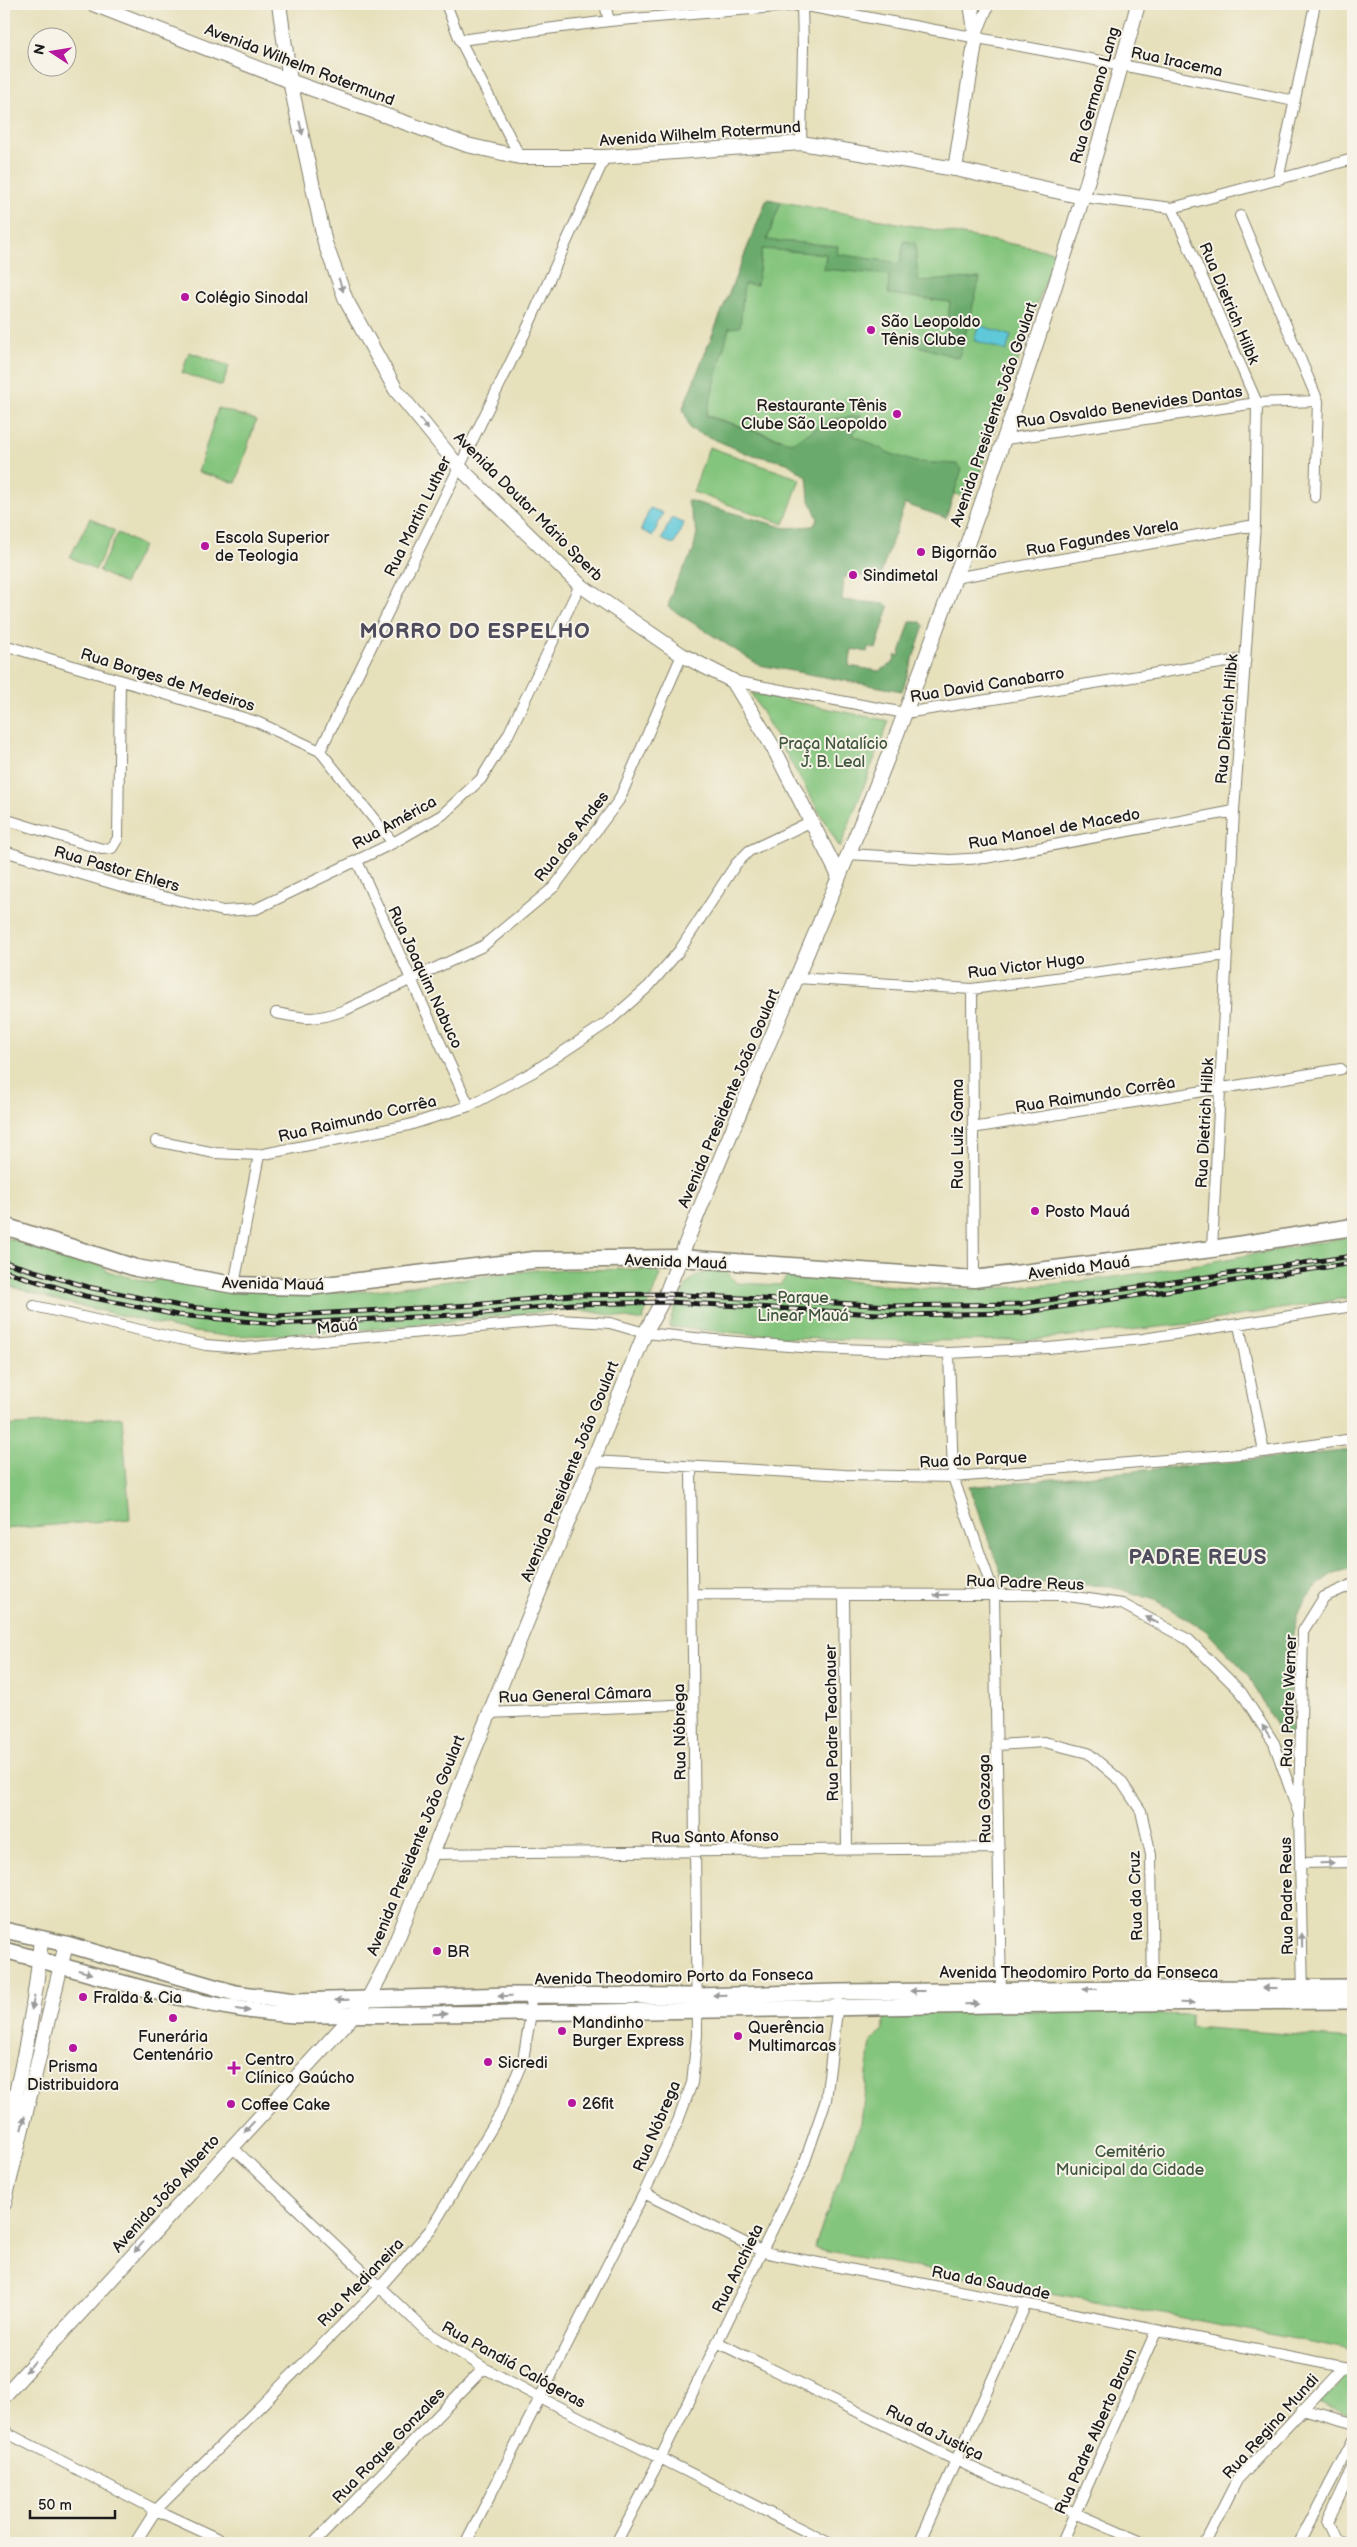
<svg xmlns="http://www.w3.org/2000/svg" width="1357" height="2547" font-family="'Balsamiq Sans',sans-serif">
	<rect width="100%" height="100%" fill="#f7f3e8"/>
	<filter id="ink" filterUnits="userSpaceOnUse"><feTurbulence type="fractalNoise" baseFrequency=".02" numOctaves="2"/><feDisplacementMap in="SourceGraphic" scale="10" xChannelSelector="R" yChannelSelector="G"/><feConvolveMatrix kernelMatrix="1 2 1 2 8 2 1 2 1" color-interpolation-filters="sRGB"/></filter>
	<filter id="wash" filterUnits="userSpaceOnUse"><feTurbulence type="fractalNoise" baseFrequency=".0096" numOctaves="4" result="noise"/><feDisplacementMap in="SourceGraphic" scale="20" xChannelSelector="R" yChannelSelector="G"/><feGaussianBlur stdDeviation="1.12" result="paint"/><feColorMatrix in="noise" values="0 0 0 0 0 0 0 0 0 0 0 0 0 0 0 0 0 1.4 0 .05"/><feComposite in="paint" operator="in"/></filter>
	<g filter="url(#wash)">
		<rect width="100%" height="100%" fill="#e6e0bb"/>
		<!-- green -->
		<path fill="#84c57d" stroke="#50704c" d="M767,199L1055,252L971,499L683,408Z
			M189,352L229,366L222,386L182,373Z
			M218,408L256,420L236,483L198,472Z
			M709,447L800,479L784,524L693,492Z
			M90,518L115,531L95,570L70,557Z
			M118,533L143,546L124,584L99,571Z
			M751,693L889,721L840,848Z
			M1353,1236V1297L1189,1324L1030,1340L913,1341L789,1338L670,1327C670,1318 674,1310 678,1301C690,1275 698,1270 727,1272L736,1283L780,1285L789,1274C839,1279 890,1288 940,1289C1079,1291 1217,1260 1353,1236Z
			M4,1237L102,1265L107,1271L151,1283L159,1279L290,1294L370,1291L535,1270L653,1269L660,1275L642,1321L588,1311L562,1310L373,1329L278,1335L226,1336L187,1331L47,1298L4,1284Z
			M122,1417L130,1519L4,1529V1426Z
			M1008,2010L1191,2015V2027L1353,2039V2350L814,2248L861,2122L871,2042L883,2029L885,2014Z
			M1345,2377H1353V2416L1319,2403Z"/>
		<!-- forest -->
		<path fill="#6baa6c" stroke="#446344" d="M767,199L781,202L767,240L838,246L837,254L900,263L904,241L915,243L918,281L980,278L959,358L891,338L892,334L945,341L950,302L888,294L889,275L824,269L826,254L762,249L757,285L744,284L740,327L729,328L706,416L792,443L830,420L861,415L853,435L889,453L915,462L957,464L962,469L946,518L905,504L880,576L844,577L842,600L886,604L889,607L876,649L868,647L867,652L852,649L849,666L879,671L893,663L896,655L899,656L910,622H921L924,626L902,691L759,665L668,607L674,586L693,552L697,532L687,500L786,528L813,526L818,519L809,498L807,477L787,463L746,453L690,429L683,408Z
			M1353,1450V1570C1347,1571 1336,1571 1331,1575C1277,1609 1291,1682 1292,1736H1281L1248,1674L1205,1630L1155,1600L1110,1586L1004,1581L969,1487Z"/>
		<!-- water -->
		<path fill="#5fc9da" stroke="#3e727b" d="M979,325L1011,336L1006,351L974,340Z
			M650,508L663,513L653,536L641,530Z
			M671,518L684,523L674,545L662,539Z"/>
	</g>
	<g filter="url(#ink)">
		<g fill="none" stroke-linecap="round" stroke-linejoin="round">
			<defs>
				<path id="minor" d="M446,4L460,40L520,157
					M605,4L609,21
					M976,36L989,4
					M460,40L609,21L801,5L1122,65L1294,101
					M801,143L803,46L802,4
					M1278,180L1315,4
					M1083,197L1172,208L1353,159
					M1172,208L1257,403L1255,525L1234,811L1212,1249
					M1240,216L1318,401L1315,497
					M1006,439L1257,403L1318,401
					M954,578L1255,525
					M4,645L257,722L320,751L393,843
					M733,681L905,713L1246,659
					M320,751L525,333L605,157
					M4,819L102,849L112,848L118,838L120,680
					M4,851L131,889L223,911L256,909L393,843L442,815L481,779L508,735L580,585
					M848,854L950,860L985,858L1234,811
					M357,861L469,1106
					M797,978L972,989L1227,955
					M972,989L974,1279
					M276,1013C305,1019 316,1021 345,1010L483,946L554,887L619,800L682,655
					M972,1128L1341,1069
					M156,1141L215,1153L259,1155L409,1125L469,1106L533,1072L608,1022L649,986L679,951L736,864L749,851L812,821
					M234,1285L259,1155
					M34,1306L206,1345L243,1348L559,1320L610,1323L645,1333L725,1341L814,1348L949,1353L1048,1348L1143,1339L1353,1306
					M1239,1325L1264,1452
					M949,1353L953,1477L994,1594L1001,1995
					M592,1461L845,1475L953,1477L1264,1452L1353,1439
					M694,1594L1062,1595L1122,1604L1189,1640L1241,1692L1274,1743L1299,1814L1303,1993
					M844,1596L847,1850
					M489,1713L693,1704
					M998,1745L1044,1742L1088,1753L1121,1781L1141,1811L1151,1855L1153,1993
					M1299,1808L1303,1631L1324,1597L1353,1584
					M431,1854L999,1848
					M1301,1863L1353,1862
					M231,2146L426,2331L484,2368L539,2397L829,2543
					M644,2193L763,2252L1343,2367
					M717,2342L955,2460L1143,2543
					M1302,2409L1353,2423
					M4,2429L11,2435L156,2510L227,2543
					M135,2543L156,2510L379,2288L431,2229L500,2114L523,2060L531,2013L530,1995
					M314,2543L484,2368
					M466,2543L644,2193L678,2121L692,2083L697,2035L691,1468
					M616,2543L660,2459L803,2167L826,2100L838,2003
					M919,2543L1026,2304
					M1062,2543L1156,2331
					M1205,2543L1237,2480L1343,2367L1353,2369
					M1299,2543L1353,2440
					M1343,2543L1335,2540L1327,2523L1353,2468"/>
				<path id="tertiary" d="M93,4L290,81L467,145L520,157H605L801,143L955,169L1083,197
					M279,4L290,81L325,243L346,300L396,390L458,466L580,585L682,655L733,681L773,747L839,876
					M955,169L976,37L971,4
					M4,2146C20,2077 36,2008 41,1938
					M4,2204L66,1944
					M4,2396L368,1999L389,1959L645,1333L666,1294C741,1099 830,909 905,713C993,480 1074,244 1138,4"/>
				<path id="secondary" d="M4,1930L66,1944L235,1993L295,2001L511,1995L697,1996L838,1992L1353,1987
					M4,1950C99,1975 195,2009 294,2015C647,2014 1000,2002 1353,2001"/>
				<path id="primary" d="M4,1226L136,1268L234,1285L309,1287L534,1260L680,1258L974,1279L1212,1249L1353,1227"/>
			</defs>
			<!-- minor casing -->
			<use href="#minor" stroke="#817e6c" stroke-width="12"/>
			<!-- tertiary casing -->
			<use href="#tertiary" stroke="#817e6c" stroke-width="16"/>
			<!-- secondary casing -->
			<use href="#secondary" stroke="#817e6c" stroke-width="18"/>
			<!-- primary casing -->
			<use href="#primary" stroke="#817e6c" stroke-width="19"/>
			<!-- minor -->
			<use href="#minor" stroke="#fff" stroke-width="10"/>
			<!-- tertiary -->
			<use href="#tertiary" stroke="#fff" stroke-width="14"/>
			<!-- secondary -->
			<use href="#secondary" stroke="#fff" stroke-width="15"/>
			<!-- primary -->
			<use href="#primary" stroke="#fff" stroke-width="16"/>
			<defs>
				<path id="rail" d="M4,1262L88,1287L180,1306L276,1316L473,1305L572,1295L666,1294L892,1306L1020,1304L1353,1256
					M4,1271L85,1296L177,1315L276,1324L475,1314L572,1304L669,1302L894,1315L1020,1313L1353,1263"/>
			</defs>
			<!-- rail casing -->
			<use href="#rail" stroke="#1c1c1c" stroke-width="5"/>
			<!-- rail -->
			<use href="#rail" stroke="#f7f3e8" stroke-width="3" stroke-dasharray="9" stroke-linecap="butt"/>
		</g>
		<!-- one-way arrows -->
		<defs><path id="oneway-solid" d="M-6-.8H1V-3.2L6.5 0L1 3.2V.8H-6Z" transform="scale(1.25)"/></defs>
		<g fill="#999">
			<use href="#oneway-solid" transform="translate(301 128) rotate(77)"/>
			<use href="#oneway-solid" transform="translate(341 285) rotate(70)"/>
			<use href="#oneway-solid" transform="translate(424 424) rotate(51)"/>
			<use href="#oneway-solid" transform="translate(941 1595) rotate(179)"/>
			<use href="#oneway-solid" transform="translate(1152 1620) rotate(-152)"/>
			<use href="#oneway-solid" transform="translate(1266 1731) rotate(-123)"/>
			<use href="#oneway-solid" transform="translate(1327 1863) rotate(-1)"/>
			<use href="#oneway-solid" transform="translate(1302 1940) rotate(-91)"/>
			<use href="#oneway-solid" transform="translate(85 1972) rotate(16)"/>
			<use href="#oneway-solid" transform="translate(1270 1988) rotate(180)"/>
			<use href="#oneway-solid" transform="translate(1090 1989) rotate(179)"/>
			<use href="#oneway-solid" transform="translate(917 1991) rotate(180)"/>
			<use href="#oneway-solid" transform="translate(720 1995) rotate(178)"/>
			<use href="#oneway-solid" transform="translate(505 1996) rotate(179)"/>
			<use href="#oneway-solid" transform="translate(342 2000) rotate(179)"/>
			<use href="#oneway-solid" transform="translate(33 2003) rotate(102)"/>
			<use href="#oneway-solid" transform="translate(1187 2003) rotate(1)"/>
			<use href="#oneway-solid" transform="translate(972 2004) rotate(-1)"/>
			<use href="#oneway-solid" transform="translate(243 2010) rotate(8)"/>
			<use href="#oneway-solid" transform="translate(440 2014) rotate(-1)"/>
			<use href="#oneway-solid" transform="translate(23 2123) rotate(-76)"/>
			<use href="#oneway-solid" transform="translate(249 2127) rotate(133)"/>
			<use href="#oneway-solid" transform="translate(139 2247) rotate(132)"/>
			<use href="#oneway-solid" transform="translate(30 2367) rotate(132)"/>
		</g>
	</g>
	<!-- markers -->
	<g fill="#b5179e" stroke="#f7f3e8" stroke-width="2">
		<circle cx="185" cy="297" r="5"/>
		<circle cx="871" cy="330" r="5"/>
		<circle cx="897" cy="414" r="5"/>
		<circle cx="205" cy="546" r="5"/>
		<circle cx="921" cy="552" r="5"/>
		<circle cx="853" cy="575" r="5"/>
		<circle cx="1035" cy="1211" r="5"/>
		<circle cx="437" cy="1951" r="5"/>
		<circle cx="83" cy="1997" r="5"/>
		<circle cx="173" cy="2018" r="5"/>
		<circle cx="562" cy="2031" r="5"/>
		<circle cx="738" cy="2036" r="5"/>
		<circle cx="73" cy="2048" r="5"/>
		<circle cx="488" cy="2062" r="5"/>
		<path d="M231.5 2060.5h5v5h5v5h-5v5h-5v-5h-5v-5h5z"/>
		<circle cx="572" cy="2103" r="5"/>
		<circle cx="231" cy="2104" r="5"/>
	</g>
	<g text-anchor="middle" stroke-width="4" stroke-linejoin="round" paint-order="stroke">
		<!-- street labels -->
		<g font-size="16" fill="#1c1c1c" stroke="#f7f3e8">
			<text transform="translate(1177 61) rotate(12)" y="6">Rua Iracema</text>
			<text transform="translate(300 64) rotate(21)" y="6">Avenida Wilhelm Rotermund</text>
			<text transform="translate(1094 95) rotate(-74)" y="6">Rua Germano Lang</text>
			<text transform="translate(700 133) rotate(-4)" y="6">Avenida Wilhelm Rotermund</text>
			<text transform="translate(1230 303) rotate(67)" y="6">Rua Dietrich Hilbk</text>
			<text transform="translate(1129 406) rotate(-8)" y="6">Rua Osvaldo Benevides Dantas</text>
			<text transform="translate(993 414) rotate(-71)" y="6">Avenida Presidente João Goulart</text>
			<text transform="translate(529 506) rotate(45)" y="6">Avenida Doutor Mário Sperb</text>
			<text transform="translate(417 516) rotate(-64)" y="6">Rua Martin Luther</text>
			<text transform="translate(1102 537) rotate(-10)" y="6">Rua Fagundes Varela</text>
			<text transform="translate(168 679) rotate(17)" y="6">Rua Borges de Medeiros</text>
			<text transform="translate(987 684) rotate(-9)" y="6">Rua David Canabarro</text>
			<text transform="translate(1226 719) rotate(-85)" y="6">Rua Dietrich Hilbk</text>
			<text transform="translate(394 822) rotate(-29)" y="6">Rua América</text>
			<text transform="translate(1054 828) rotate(-10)" y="6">Rua Manoel de Macedo</text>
			<text transform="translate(571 836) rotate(-52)" y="6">Rua dos Andes</text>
			<text transform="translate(117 868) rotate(16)" y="6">Rua Pastor Ehlers</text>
			<text transform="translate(1026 965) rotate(-7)" y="6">Rua Victor Hugo</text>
			<text transform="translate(426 977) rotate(65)" y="6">Rua Joaquim Nabuco</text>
			<text transform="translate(1095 1094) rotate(-9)" y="6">Rua Raimundo Corrêa</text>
			<text transform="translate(728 1098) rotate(-67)" y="6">Avenida Presidente João Goulart</text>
			<text transform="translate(357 1118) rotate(-13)" y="6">Rua Raimundo Corrêa</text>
			<text transform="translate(1204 1123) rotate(-87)" y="6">Rua Dietrich Hilbk</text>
			<text transform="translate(957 1134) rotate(-90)" y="6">Rua Luiz Gama</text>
			<text transform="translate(676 1261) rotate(2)" y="6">Avenida Mauá</text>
			<text transform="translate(1079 1267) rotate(-7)" y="6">Avenida Mauá</text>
			<text transform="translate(273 1283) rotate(1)" y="6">Avenida Mauá</text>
			<text transform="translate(337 1326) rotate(-6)" y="6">Mauá</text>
			<text transform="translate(973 1459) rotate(-3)" y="6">Rua do Parque</text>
			<text transform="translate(569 1471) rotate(-68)" y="6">Avenida Presidente João Goulart</text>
			<text transform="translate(1025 1582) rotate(2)" y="6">Rua Padre Reus</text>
			<text transform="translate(575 1694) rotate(-2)" y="6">Rua General Câmara</text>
			<text transform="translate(1288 1701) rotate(-88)" y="6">Rua Padre Werner</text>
			<text transform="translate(831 1723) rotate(-91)" y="6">Rua Padre Teachauer</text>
			<text transform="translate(679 1732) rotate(-91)" y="6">Rua Nóbrega</text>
			<text transform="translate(984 1799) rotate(-91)" y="6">Rua Gozaga</text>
			<text transform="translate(715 1836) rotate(-1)" y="6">Rua Santo Afonso</text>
			<text transform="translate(415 1845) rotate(-68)" y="6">Avenida Presidente João Goulart</text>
			<text transform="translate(1135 1896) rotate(-92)" y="6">Rua da Cruz</text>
			<text transform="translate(1286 1896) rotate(-91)" y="6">Rua Padre Reus</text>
			<text x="1079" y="1978">Avenida Theodomiro Porto da Fonseca</text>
			<text transform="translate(674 1976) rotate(-1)" y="6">Avenida Theodomiro Porto da Fonseca</text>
			<text transform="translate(656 2126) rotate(-67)" y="6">Rua Nóbrega</text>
			<text transform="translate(165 2193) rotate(-48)" y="6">Avenida João Alberto</text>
			<text transform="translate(737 2268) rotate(-64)" y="6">Rua Anchieta</text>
			<text transform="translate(360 2282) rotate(-46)" y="6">Rua Medianeira</text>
			<text transform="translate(991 2282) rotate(11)" y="6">Rua da Saudade</text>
			<text transform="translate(514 2364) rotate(29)" y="6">Rua Pandiá Calógeras</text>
			<text transform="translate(1270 2426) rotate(-48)" y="6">Rua Regina Mundi</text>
			<text transform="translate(1095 2431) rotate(-66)" y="6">Rua Padre Alberto Braun</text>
			<text transform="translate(935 2432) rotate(26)" y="6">Rua da Justiça</text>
			<text transform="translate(388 2445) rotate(-46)" y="6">Rua Roque Gonzales</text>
		</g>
		<!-- poi labels -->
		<g font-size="16" fill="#1c1c1c" stroke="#f7f3e8" text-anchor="start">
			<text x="195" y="303">Colégio Sinodal</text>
			<text x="881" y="327">São Leopoldo<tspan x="881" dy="18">Tênis Clube</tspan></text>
			<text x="887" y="411" text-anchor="end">Restaurante Tênis<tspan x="887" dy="18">Clube São Leopoldo</tspan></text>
			<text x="215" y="543">Escola Superior<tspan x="215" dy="18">de Teologia</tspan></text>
			<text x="931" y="558">Bigornão</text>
			<text x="863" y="581">Sindimetal</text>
			<text x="1045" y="1217">Posto Mauá</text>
			<text x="447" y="1957">BR</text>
			<text x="93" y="2003">Fralda &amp; Cia</text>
			<text x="572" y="2028">Mandinho<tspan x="572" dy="18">Burger Express</tspan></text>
			<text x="748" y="2033">Querência<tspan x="748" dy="18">Multimarcas</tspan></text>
			<text x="173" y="2042" text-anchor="middle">Funerária<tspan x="173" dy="18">Centenário</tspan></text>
			<text x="245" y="2065">Centro<tspan x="245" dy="18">Clínico Gaúcho</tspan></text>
			<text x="498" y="2068">Sicredi</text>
			<text x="73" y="2072" text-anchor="middle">Prisma<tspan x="73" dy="18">Distribuidora</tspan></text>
			<text x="582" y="2109">26fit</text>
			<text x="241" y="2110">Coffee Cake</text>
		</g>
		<!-- park labels -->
		<g font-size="16" fill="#40573e" stroke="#f7f3e8">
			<text x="833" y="749">Praça Natalício<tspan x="833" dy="18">J. B. Leal</tspan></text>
			<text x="803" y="1303">Parque<tspan x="803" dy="18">Linear Mauá</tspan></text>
			<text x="1130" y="2157">Cemitério<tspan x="1130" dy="18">Municipal da Cidade</tspan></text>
		</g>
		<!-- district labels -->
		<g font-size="21" font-weight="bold" letter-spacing="1" fill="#4e4c5c" stroke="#f7f3e8">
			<text x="475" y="638">MORRO DO ESPELHO</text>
			<text x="1198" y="1564">PADRE REUS</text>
		</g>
	</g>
	<!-- margin -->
	<rect width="1357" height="2547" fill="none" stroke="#f7f3e8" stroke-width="20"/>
	<!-- north arrow -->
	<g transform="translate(52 52) rotate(282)"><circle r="24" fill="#f7f3e8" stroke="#9f9d96"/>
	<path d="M0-4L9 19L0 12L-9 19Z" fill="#b5179e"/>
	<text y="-8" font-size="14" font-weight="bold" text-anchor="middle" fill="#1c1c1c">N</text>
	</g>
	<!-- scale -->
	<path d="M30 2510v8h85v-8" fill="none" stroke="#1c1c1c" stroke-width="2.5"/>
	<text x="38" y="2510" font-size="15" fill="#1c1c1c" stroke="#f7f3e8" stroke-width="4" paint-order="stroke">50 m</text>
</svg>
